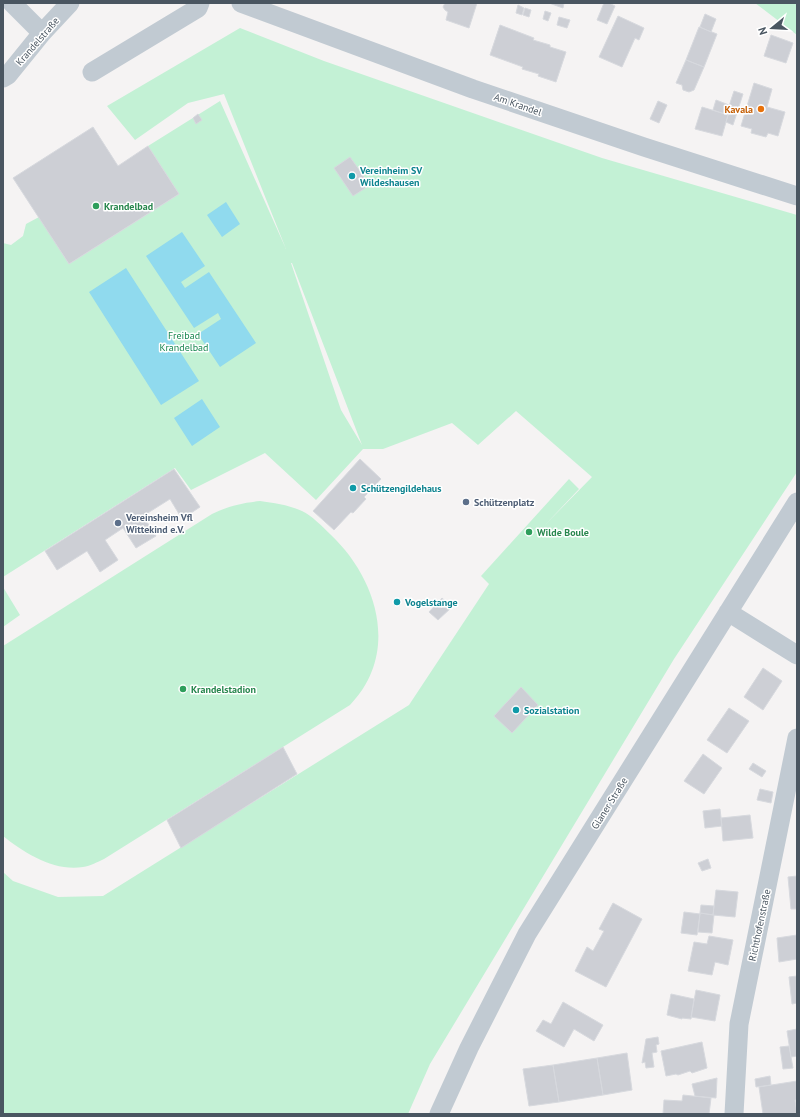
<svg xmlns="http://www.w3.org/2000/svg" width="800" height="1117" font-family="'PT Sans',sans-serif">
	<rect width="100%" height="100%" fill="#f5f3f3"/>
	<!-- green -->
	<path fill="#c3f1d5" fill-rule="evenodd" d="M755,3H797V35Z
		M240,28L324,61L602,158L797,215V472L674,659L430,1064L408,1114H3V872L13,881L58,897L103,896L409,705L489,584L481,576L569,479L579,489L544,526L592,477L516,411L478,445L452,423L383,449H363L316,500L265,453L191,490L175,468L3,577V243L11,245L23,236L26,224L39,217L69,264L179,194L148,146L220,101L286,249L224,94L188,103L135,140L107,106ZM291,263H292L362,445L341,410Z
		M260,501C274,503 289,505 302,511C312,516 322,526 330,534C378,579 400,653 350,705L104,859C97,862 91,866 83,867C55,872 24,853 3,836V646L212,514C228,506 242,503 260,501Z
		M3,587L20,615L3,627Z"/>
	<!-- water -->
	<path fill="#90daee" d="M226,202L240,224L222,237L207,215Z
		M182,232L205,266L181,282L185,288L209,272L256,343L220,367L198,334L221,319L218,313L194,328L146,256Z
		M126,268L199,381L161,405L89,292Z
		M202,399L220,427L192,446L174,418Z"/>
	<!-- building -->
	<path fill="#cdcfd5" stroke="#d7d9de" d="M445,3H477L469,28L446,20L448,12L445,10L443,7Z
		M549,3H564L563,8Z
		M604,3H609L615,6L607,24L597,20Z
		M518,5L524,8L522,15L516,13Z
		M525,8L531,10L529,17L523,15Z
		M545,11L551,13L548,21L543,19Z
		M705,14L716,19L711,32L700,27Z
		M618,16L644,28L639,40L635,38L622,67L599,57Z
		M559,17L570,20L567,28L557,25Z
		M500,25L534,38L533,40L550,45V47L566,52L556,82L538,76L539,74L522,69L523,67L490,55Z
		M699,27L717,34L704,67L686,60Z
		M771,35L793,43L786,63L764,56Z
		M686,60L704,67L694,90L689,92L683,90L682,85L676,83Z
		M754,83L772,89L767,107L785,112L778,136L768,133L766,137L751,133L752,129L741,126Z
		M734,91L743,94L733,125L726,122L730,109H728Z
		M716,100L729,105L728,109H730L728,115L713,110Z
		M658,101L667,105L659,123L650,119Z
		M702,107L728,115L722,136L695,129Z
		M198,114L202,120L196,124L193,118Z
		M93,127L118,166L148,146L179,194L69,264L13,178Z
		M350,157L370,185L353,196L334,168Z
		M360,459L381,479L364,497L366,499L353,513L351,512L334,530L313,511Z
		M174,469L200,507L182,519L170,499L143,516L156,536L136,548L123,528L105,540L118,560L100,572L87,551L57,570L45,551Z
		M442,598L452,607L438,620L429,612Z
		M763,668L782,681L763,710L744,697Z
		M521,687L538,705L512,733L494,716Z
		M729,708L749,721L727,753L707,740Z
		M283,747L297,774L181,848L167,820Z
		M703,754L722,768L704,794L684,781Z
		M753,763L766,771L762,777L749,769Z
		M760,789L773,792L771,803L757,800Z
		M720,809L722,826L705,828L703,811Z
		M750,815L753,838L723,841L721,818Z
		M708,859L711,868L702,871L698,863Z
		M797,876V909H791L788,877Z
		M716,890L738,892L735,917L713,915Z
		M613,903L642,919L606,987L575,971L587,947L593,951L604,931L599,929Z
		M701,905L714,906L713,915L700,913Z
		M684,912L700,914L697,935L681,933Z
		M700,913L714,915L712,933L698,932Z
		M797,935V959L779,962L777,938Z
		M709,936L733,940L728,965L715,962L712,975L688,971L694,942L707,944Z
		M797,976V1003L792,1004L789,977Z
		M696,990L720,995L715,1021L691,1017Z
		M671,994L694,999L691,1019L682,1018V1019L667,1015Z
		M563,1002L603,1025L594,1041L574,1029L564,1047L536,1031L543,1020L551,1024Z
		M797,1029V1056L791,1057L787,1031Z
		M658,1037L659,1044L656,1045L657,1052L652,1053L654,1067L646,1068L645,1062L642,1063L646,1039Z
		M702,1042L707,1068L692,1073L690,1071L678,1075L676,1074L666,1076L661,1051Z
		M789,1046L793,1068L783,1069L780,1047Z
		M627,1053L632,1090L603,1095L597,1058Z
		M597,1058L603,1095L559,1102L553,1065Z
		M553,1065L559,1102L529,1106L523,1069Z
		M770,1076L771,1085L756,1087L755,1079Z
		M717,1078L716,1098L695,1096L692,1084Z
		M797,1081V1100H795L797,1114H763L759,1087Z
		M683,1095L711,1098L709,1114H663L664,1100L682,1101Z"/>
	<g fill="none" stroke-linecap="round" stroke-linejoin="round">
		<!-- minor -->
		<path stroke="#c1cad2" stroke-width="19" d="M12,3L42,33
			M241,3L473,89L644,147L797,196
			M92,72L198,8L200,3
			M3,78L8,75L42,33L70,3
			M728,612L797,655
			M439,1114L469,1048L527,934L797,502
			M734,1114L739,1024L797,738"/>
	</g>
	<!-- markers -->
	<circle fill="#e8710a" stroke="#fff" stroke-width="1.5" cx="761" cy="109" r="4"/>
	<g fill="#0f9aa8" stroke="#fff" stroke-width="1.5">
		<circle cx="352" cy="176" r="4"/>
		<circle cx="353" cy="488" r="4"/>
		<circle cx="397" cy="602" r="4"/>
		<circle cx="516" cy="710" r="4"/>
	</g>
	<g fill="#2e9e5b" stroke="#fff" stroke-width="1.5">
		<circle cx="96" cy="206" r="4"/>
		<circle cx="529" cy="532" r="4"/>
		<circle cx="183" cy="689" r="4"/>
	</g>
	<g fill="#5c6f8a" stroke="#fff" stroke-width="1.5">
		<circle cx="466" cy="502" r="4"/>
		<circle cx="118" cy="523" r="4"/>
	</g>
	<g text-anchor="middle" stroke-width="3" stroke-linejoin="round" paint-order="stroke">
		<!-- street labels -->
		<g font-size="10" fill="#4a5661" stroke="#fff">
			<text transform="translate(37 41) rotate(-49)" y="4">Krandelstraße</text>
			<text transform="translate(518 104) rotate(19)" y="4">Am Krandel</text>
			<text transform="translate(609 803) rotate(-58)" y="4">Glaner Straße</text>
			<text transform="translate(759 925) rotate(-78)" y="4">Richthofenstraße</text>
		</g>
		<!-- food labels -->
		<g font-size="10" font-weight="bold" fill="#c56008" stroke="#fff" text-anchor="end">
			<text x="753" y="113">Kavala</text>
		</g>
		<!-- culture labels -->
		<g font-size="10" font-weight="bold" fill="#0d838f" stroke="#fff" text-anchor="start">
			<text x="360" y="174">Vereinheim SV<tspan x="360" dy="12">Wildeshausen</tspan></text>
			<text x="361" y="492">Schützengildehaus</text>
			<text x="405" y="606">Vogelstange</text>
			<text x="524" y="714">Sozialstation</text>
		</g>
		<!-- leisure labels -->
		<g font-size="10" font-weight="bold" fill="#27864d" stroke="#fff" text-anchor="start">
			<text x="104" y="210">Krandelbad</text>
			<text x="537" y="536">Wilde Boule</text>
			<text x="191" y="693">Krandelstadion</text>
		</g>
		<!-- park labels -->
		<g font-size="10" fill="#17864f" stroke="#fff">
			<text x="184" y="339">Freibad<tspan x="184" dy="12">Krandelbad</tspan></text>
		</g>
		<!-- service labels -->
		<g font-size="10" font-weight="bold" fill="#4e5e75" stroke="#fff" text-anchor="start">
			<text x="474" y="506">Schützenplatz</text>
			<text x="126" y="521">Vereinsheim Vfl<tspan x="126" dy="12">Wittekind e.V.</tspan></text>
		</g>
	</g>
	<!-- border -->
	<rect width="800" height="1117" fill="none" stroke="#4a5661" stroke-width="8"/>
	<!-- north arrow -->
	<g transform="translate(772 28) rotate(252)" stroke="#ffffff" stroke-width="3" paint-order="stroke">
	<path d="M0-3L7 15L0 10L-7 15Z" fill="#4a5661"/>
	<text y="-6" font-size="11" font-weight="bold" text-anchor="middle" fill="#4a5661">N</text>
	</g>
</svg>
